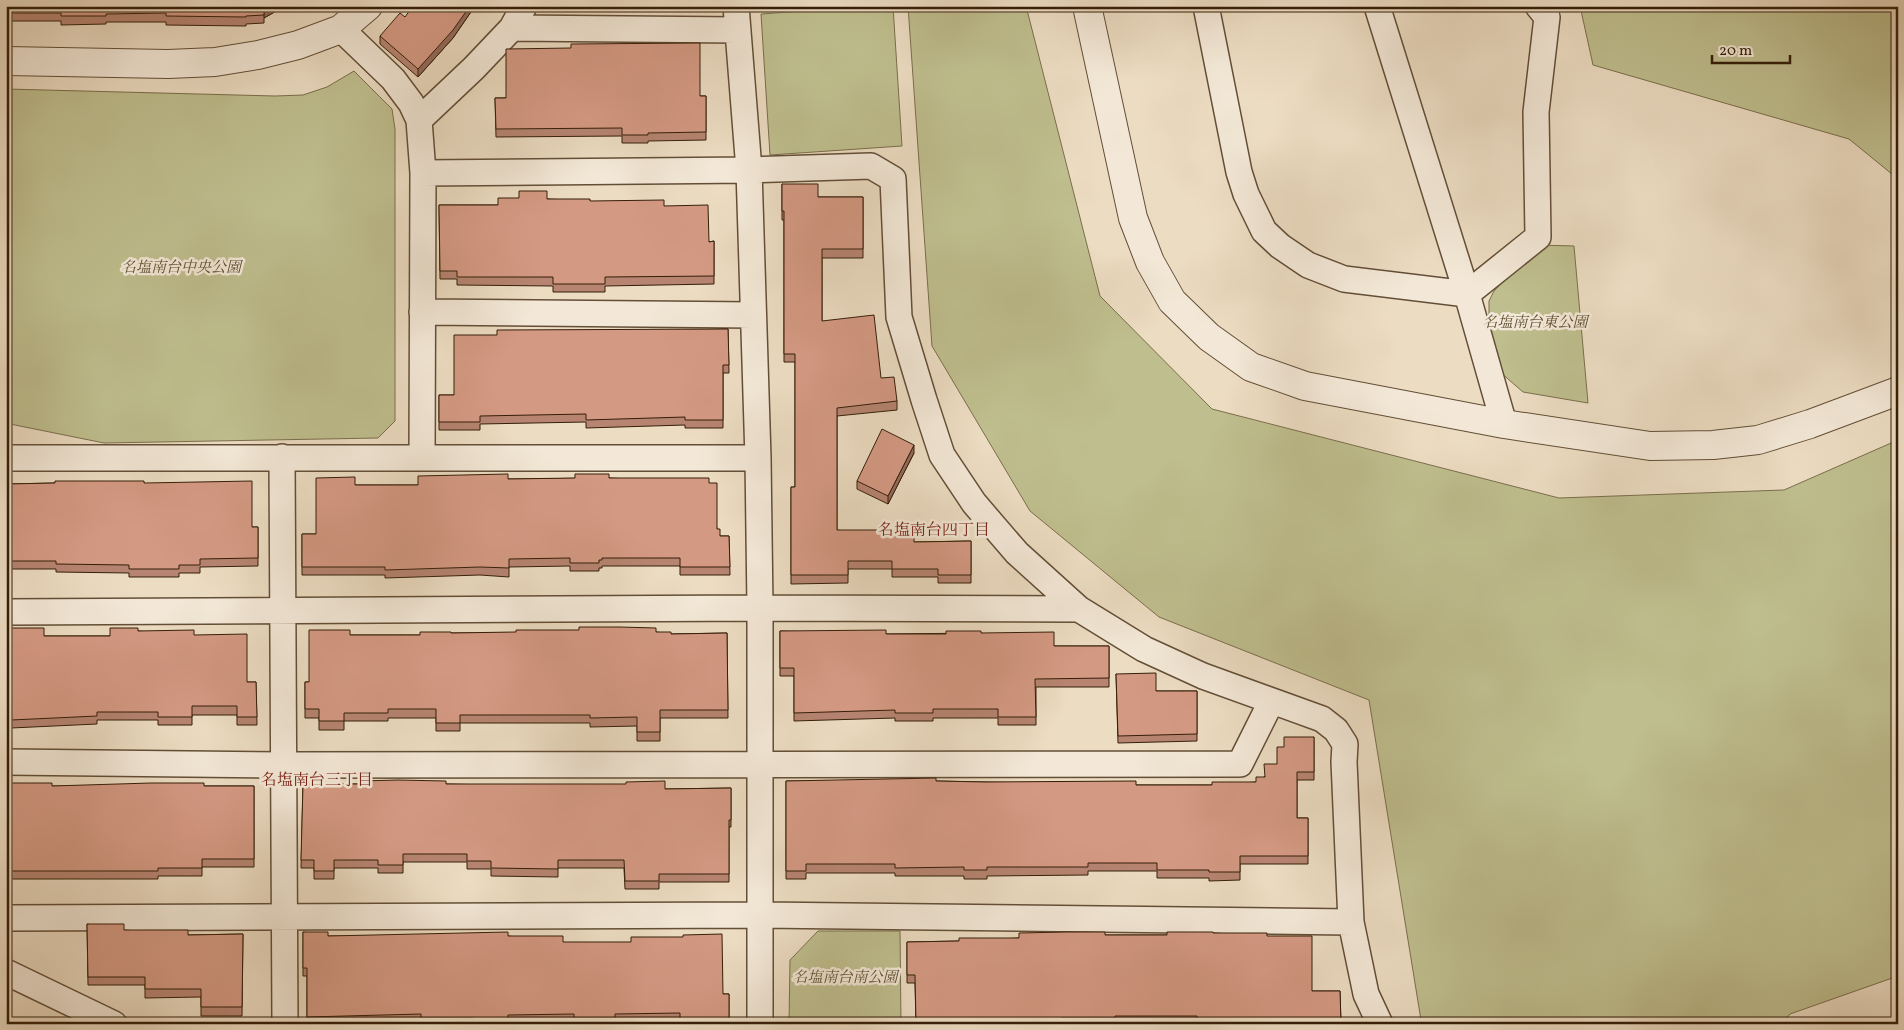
<svg xmlns="http://www.w3.org/2000/svg" width="1904" height="1030" font-family="Vollkorn,'Noto Serif JP',serif">
	<rect width="100%" height="100%" fill="#ecdcc2"/>
	<filter id="stains"><feTurbulence type="fractalNoise" baseFrequency=".004" numOctaves="4"/><feColorMatrix values="0 0 0 0 .2 0 0 0 0 .09 0 0 0 0 .02 0 0 0 .5 -.17"/></filter>
	<radialGradient id="worn" r=".72"><stop offset=".6" stop-color="#630" stop-opacity="0"/><stop offset="1" stop-color="#630" stop-opacity=".3"/></radialGradient>
	<!-- green -->
	<path fill="#bfbe8e" stroke="#7a6e4c" d="M874,6H893L902,146L770,155L761,14Z
		M908,6H1026L1100,296L1212,409L1559,498L1784,490L1898,440V716L1896,718L1898,730V976L1790,1014L1782,1024H1423L1421,1020L1369,700L1159,617L1030,511L932,346Z
		M1580,6H1898V179L1849,139L1593,65Z
		M354,71L392,109L395,129V421L378,438L104,443L10,424L6,402V89L275,96L303,95L327,87Z
		M1538,245L1574,246L1588,403L1523,392L1500,372L1489,328V301L1494,291Z
		M818,931H900L901,1024H789L790,960Z"/>
	<g fill="none" stroke-linecap="round" stroke-linejoin="round">
		<defs>
			<path id="minor" d="M736,6L749,170L758,458L760,608V1024
				M1206,6L1239,172L1246,194L1264,231L1280,246L1308,265L1344,279L1467,294L1377,6
				M512,28L738,30
				M341,29L393,79L411,103L419,120L423,173L422,458
				M419,120L474,68L512,28L524,6
				M423,173L749,170L871,166L893,179L899,317L924,400L942,455L974,503L1017,553L1079,609L1144,649L1203,676L1322,719L1336,730L1345,744L1344,762L1351,922L1366,994L1380,1024
				M422,312L753,315
				M1504,424L1467,294L1538,237L1536,112L1547,17L1538,6
				M282,457L285,1024
				M6,458H758
				M6,612L760,608L1079,609
				M6,762L285,765L1240,764L1271,702
				M6,918L759,915L1351,922
				M6,972L114,1024"/>
			<path id="tertiary" d="M1087,6L1133,218L1150,262L1172,301L1209,337L1251,367L1305,386L1504,424L1650,446L1713,445L1758,440L1810,424L1898,391
				M6,61L168,64L215,62L258,55L298,45L341,29L368,6"/>
		</defs>
		<!-- minor casing -->
		<use href="#minor" stroke="#634e37" stroke-width="28"/>
		<!-- tertiary casing -->
		<use href="#tertiary" stroke="#634e37" stroke-width="30"/>
		<!-- minor -->
		<use href="#minor" stroke="#f3e8d7" stroke-width="25"/>
		<!-- tertiary -->
		<use href="#tertiary" stroke="#f3e8d7" stroke-width="28"/>
	</g>
	<!-- wall -->
	<path fill="#b68471" stroke="#351e09" d="M6,6H285L264,18V23L246,24V26L166,25V22H106V24L61,25V21H6Z
		M475,6L453,38L418,77L380,44V36L405,17Z
		M700,96H706V140L648,141V143H622V136L496,137L495,98Z
		M782,184L818,197H863V258H822V321L881,378L897,401V410L837,416V530L914,542L971,541V583H938V577H892V569H848V583L791,584V487H795V362H784V220H782Z
		M547,199L590,201L709,242L714,241V284L605,286V292H553V286L457,285V279H440L439,205H498Z
		M728,329L729,373H723V428H685V425L586,428V422L480,424V430H439V395H454L497,335Z
		M914,453L888,504L857,489V481Z
		M609,478L709,483L717,529L720,536H729L730,575H680V566H602V568H599V571H570V566L509,567V577L480,575L385,578V575H302V534H316L355,485H418L508,479Z
		M55,483H144L252,527H258V566L200,567V573H179V577H129V573L56,572V569H6V484Z
		M6,628L44,636H110L138,631L194,635L247,682H256L257,725H237V715H192V725H158V720H97V724L11,728V718H6Z
		M780,631L886,634L981,633L1054,646H1109V687H1036V725H998V718H933V721H895V718L794,721V676H780Z
		M656,632L671,634L727,633L728,718H660V741H637V726L590,727V723H460V731H436V718H388V721H344V730H319V718H305V682H309L350,635H420L451,633Z
		M1116,674L1156,691H1197V741L1118,743Z
		M1314,737V780H1297V818H1308V864H1240V880L1209,881V878H1157V871H1088V875L987,876V879H964V876H895V873H806V879H786V781H936L1136,785H1212L1256,782L1264,777L1277,764L1284,747Z
		M303,784H446L665,789L731,788V827H729V882H659V889H625L624,868H558V877L491,876V869H467V862H403V873H378V868H334V879H314V868H301Z
		M52,786H254V867H202V876H158V879H6V835H9Z
		M87,924L124,930L188,935L243,934L242,1016H201V997L145,998V985H88Z
		M303,932L328,936H508L563,942L723,994H729V1024H680V1021L615,1022V1024H574V1022L508,1023V1024H421V1023L380,1024H307V976H303Z
		M1213,933L1267,936L1312,991H1340L1341,1024H916L915,983H907V942L959,941L1019,938L1105,935H1167Z"/>
	<!-- shaded-wall -->
	<path fill="#946b5c" stroke="#351e09" d="M270,6H285L264,18V10Z
		M470,6H475L453,38L418,77V69Z
		M914,445V453L888,504V496Z"/>
	<!-- building -->
	<path fill="#d49983" stroke="#351e09" d="M6,6H270L264,10V15L246,16V17L166,16V13L106,14V16H61V13H6Z
		M413,6H470L453,30L418,69L380,36L400,13L405,17Z
		M700,43V96H706V132L648,133V135H622V128L496,129L495,98H506V49L571,48V44Z
		M782,184H818V197H863V249H822V321L874,315L881,378L894,377L897,401L837,408V530H914V542L971,541V575H938V569H892V561H848V575H791V487H795V354H784V211H782Z
		M519,191H547V199H590V201L664,200V206L708,205L709,242L714,241V276L605,277V284H553V277H457V271H440L439,205H498V198H519Z
		M728,329L729,365H723V420H685V417L586,420V414L480,416V422H439V395H454V335H497V330Z
		M882,429L914,445L888,496L857,481Z
		M508,474V479L575,478V474H609V478H709V483H717V529H720V536H729L730,567H680V558H602V560H599V563H570V558L509,559V568L480,567L385,570V567H302V534H316V478L355,477V485H418V476Z
		M55,481H144V483L252,481V527H258V558L200,559V565H179V569H129V565L56,564V561H6V484L55,483Z
		M579,627H620L656,628V632H671V634L727,633L728,710H660V732H637V717L590,718V715H460V723H436V709H388V713H344V721H319V709H305V682H309V630H350V635H420V632H451V633L516,632V630H579Z
		M6,628H44V636H110V628H138V631L194,630V635L247,634V682H256L257,717H237V706H192V717H158V712H97V716L11,720V710H6Z
		M886,630V634H946V631H981V633L1054,632V646H1109V678L1035,679L1036,717H998V709H933V713H895V710L794,713V668H780V631Z
		M1156,673V691H1197V734L1118,736L1116,674Z
		M1284,737H1314V772H1297V818H1308V856H1240V872H1209V870H1157V863H1088V867H987V870H964V867L895,868V864H806V871H786V781L936,778V781L986,782L1136,781V785H1212V782H1256V777H1265L1264,764H1277V747H1284Z
		M398,780L446,781V784H626V782L665,781V789L731,788V820H729V874H659V881H625L624,860H558V869L491,868V861H467V854H403V865H378V860H334V871H314V860H301L303,784H361V781Z
		M9,783H52V786L151,783H204V786H254V859H202V868H158V871H6V835H9Z
		M87,924H124V930H188V935L243,934L242,1007H201V989H145V977H88Z
		M303,932H328V936L508,932V936H563V942H631V937H683V935L722,934L723,994H729V1021L680,1022V1013L615,1014V1018H574V1014L508,1015V1021H473V1018H421V1014L307,1017V968H303Z
		M1066,932H1105V935H1167V932H1213V933H1267V936H1312V991H1340L1341,1023L1263,1024V1021H1197V1016H1115V1018H1061V1024H1026V1022L916,1023L915,975H907V942L959,941V938H1019V933Z"/>
	<g text-anchor="middle" stroke-width="5" stroke-linejoin="round" paint-order="stroke">
		<!-- park labels -->
		<g font-size="15" font-style="italic" fill="#5e4e31" stroke="#f3e8d7">
			<text x="181" y="272">名塩南台中央公園</text>
			<text x="1535" y="327">名塩南台東公園</text>
			<text x="845" y="982">名塩南台南公園</text>
		</g>
		<!-- neighbourhood labels -->
		<g font-size="16" fill="#7a1f14" stroke="#f3e8d7">
			<text x="934" y="535">名塩南台四丁目</text>
			<text x="317" y="785">名塩南台三丁目</text>
		</g>
	</g>
	<!-- margin -->
	<rect width="1904" height="1030" fill="none" stroke="#ecdcc2" stroke-width="25"/>
	<rect x="8" y="8" width="1889" height="1015" fill="none" stroke="#351e09" stroke-width="2.5"/>
	<rect x="12" y="12" width="1879" height="1005" fill="none" stroke="#351e09"/>
	<!-- scale -->
	<path d="M1712 55v8h78v-8" fill="none" stroke="#351e09" stroke-width="2.5"/>
	<text x="1719" y="55" font-size="15" fill="#351e09" stroke="#f3e8d7" stroke-width="4" paint-order="stroke">20 m</text>
	<rect width="100%" height="100%" filter="url(#stains)"/>
	<rect width="100%" height="100%" fill="url(#worn)"/>
</svg>
